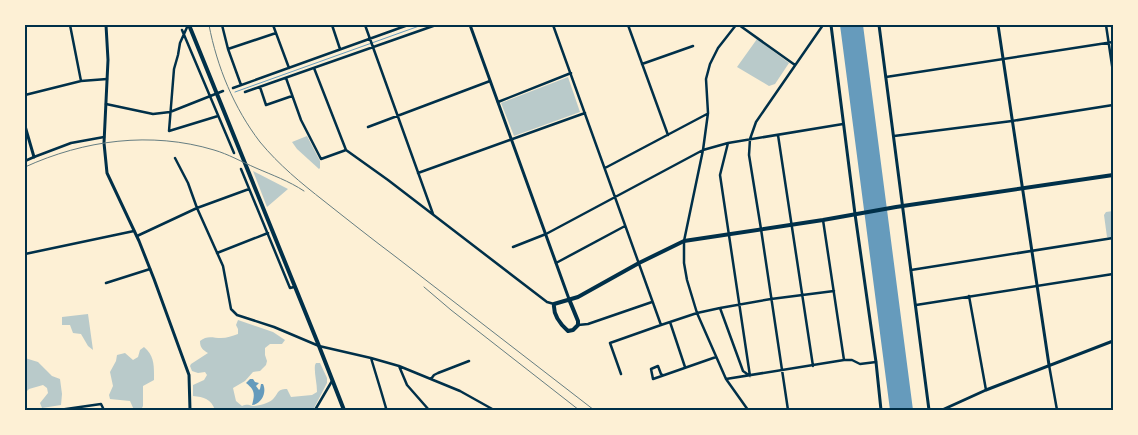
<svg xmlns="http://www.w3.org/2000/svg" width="1138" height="435" font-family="Jost,sans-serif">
	<rect width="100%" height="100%" fill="#fdf0d5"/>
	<!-- green -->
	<path fill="#b9caca" d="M757,39L789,63L775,84L769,86L737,67Z
		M568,77L580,112L514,136L501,103Z
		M307,136L320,161V168L319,169L297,149L292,142Z
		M253,171L288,189L267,207Z
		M1113,211V238H1109L1107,237L1104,215L1106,212Z
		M88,314L93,350L88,346L81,334L73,333L70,325H62V317Z
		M238,320L273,332L285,340L282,344H270L265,348V355L267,361L266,365L260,371L253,372L245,381L233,388L236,401L242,406C248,404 247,405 253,406C258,406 269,403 272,400C279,394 276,389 287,389L291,397L312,395L317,392C317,382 314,374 315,365L316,363H320L327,378V383L313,410H215C211,399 204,397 193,396V385L204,380L207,375L205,372L198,373L192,371L190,366L191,364L208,353C203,350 200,348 200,341C207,335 213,338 221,338C227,338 232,336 238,334V329L236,325Z
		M144,347C155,356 154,367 154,380L143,386V406L141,410H134L130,401L110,399L109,395L113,386L110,372L116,361L117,355L125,353L133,360L138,357L140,350Z
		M25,358L38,362L52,376L60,379L62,394L61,405L42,408L40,403L48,393L47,388L43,385L29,389L27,391V404L25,409Z"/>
	<!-- water -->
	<path fill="#669bbc" d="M840,25H863L913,410H890Z
		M250,379H253L255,382L259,383L256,386L259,390L260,389L261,384H263C267,392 262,404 252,405C255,394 255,390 246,383Z"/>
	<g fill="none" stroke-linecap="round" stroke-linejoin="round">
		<!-- stream -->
		<path stroke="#669bbc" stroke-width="1" d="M235,92L422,25"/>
		<!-- minor -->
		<path stroke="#003049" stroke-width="2.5" d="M70,25L81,81
			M188,25L180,43L178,55L174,69L169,131L218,116
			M222,25L228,49
			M273,25L289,68
			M332,25L340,49
			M365,25L433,214
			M553,25L661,325L697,313L720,308L771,299L834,291
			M628,25L668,135
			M736,25L718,48L710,64L706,79L708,113L703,150L684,241V263L687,280L697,313L726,379L748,410
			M739,25L795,65
			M1106,25L1113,72
			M25,26L27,25
			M182,30L234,153
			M642,64L693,46
			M314,68L346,150L388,180L547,302L554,304
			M886,77L1113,42
			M286,78L301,120L321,159L346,150
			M241,85L228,49L276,33
			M260,87L266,105L292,96
			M233,88L408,25
			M245,92L436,25
			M25,95L81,81L107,79
			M498,102L571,73
			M106,104L153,114L170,112L223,91
			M368,127L490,81
			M778,135L813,366
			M894,136L1012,121L1113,105
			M175,158L188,183L197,208L223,266L231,309L237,315L274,327L319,346L371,358L399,366L460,391L494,410
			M25,161L34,157L71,143L104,137
			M605,168L707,114
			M241,169L290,288L294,287
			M418,173L585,113
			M823,220L844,360
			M137,236L197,208L249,189
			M513,247L546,234L703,150L728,143L843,124
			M217,253L268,233
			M25,254L134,231
			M556,263L625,226
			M911,270L1113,238
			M106,283L150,269
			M969,296L986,390
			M916,305L1113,274
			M720,308L743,371L750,376L720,175L728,143
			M670,322L685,367
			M578,325L588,324L652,302
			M371,358L381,391L386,408L384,410
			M1049,365L1057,410
			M399,366L407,385L429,410
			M621,374L610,343L661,325
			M663,375L661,374L658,366L651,369L653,379L716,357
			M431,379L434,375L438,373L469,361
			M726,379L844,360H852L860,364L876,362
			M59,410L101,404L104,410
			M315,410L332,381
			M788,410L761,229L749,155L750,139L756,122L823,25"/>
		<!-- tertiary -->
		<path stroke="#003049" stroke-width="3" d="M106,25L108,60L104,143L107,173L139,241L154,279L189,375L190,410
			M470,25L569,299
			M831,25L855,214L876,362L881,410
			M879,25L929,410
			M998,25L1049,365
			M25,126L34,157
			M942,410L986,390L1113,341"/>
		<!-- secondary -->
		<path stroke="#003049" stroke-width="4" d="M569,299L578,321V325L573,330L568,331C560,324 553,315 554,304L578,297L639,263L684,241L823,220L896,207L1113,175"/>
		<!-- primary -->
		<path stroke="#003049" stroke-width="4" d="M189,25L319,346L344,410"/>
		<!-- rail -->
		<path stroke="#657d81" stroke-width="1" d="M209,25C217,67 234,108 260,142C279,165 301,183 324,201C348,220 372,239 396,257C462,308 528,359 594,410
			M25,167C84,140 151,131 214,150C228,154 242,162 256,168C272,175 289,181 304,191
			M424,287L451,310L579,410"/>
	</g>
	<!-- border -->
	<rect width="1138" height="435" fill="none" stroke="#fdf0d5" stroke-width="52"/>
	<rect x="26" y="26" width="1086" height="383" fill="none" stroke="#003049" stroke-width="2"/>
</svg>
